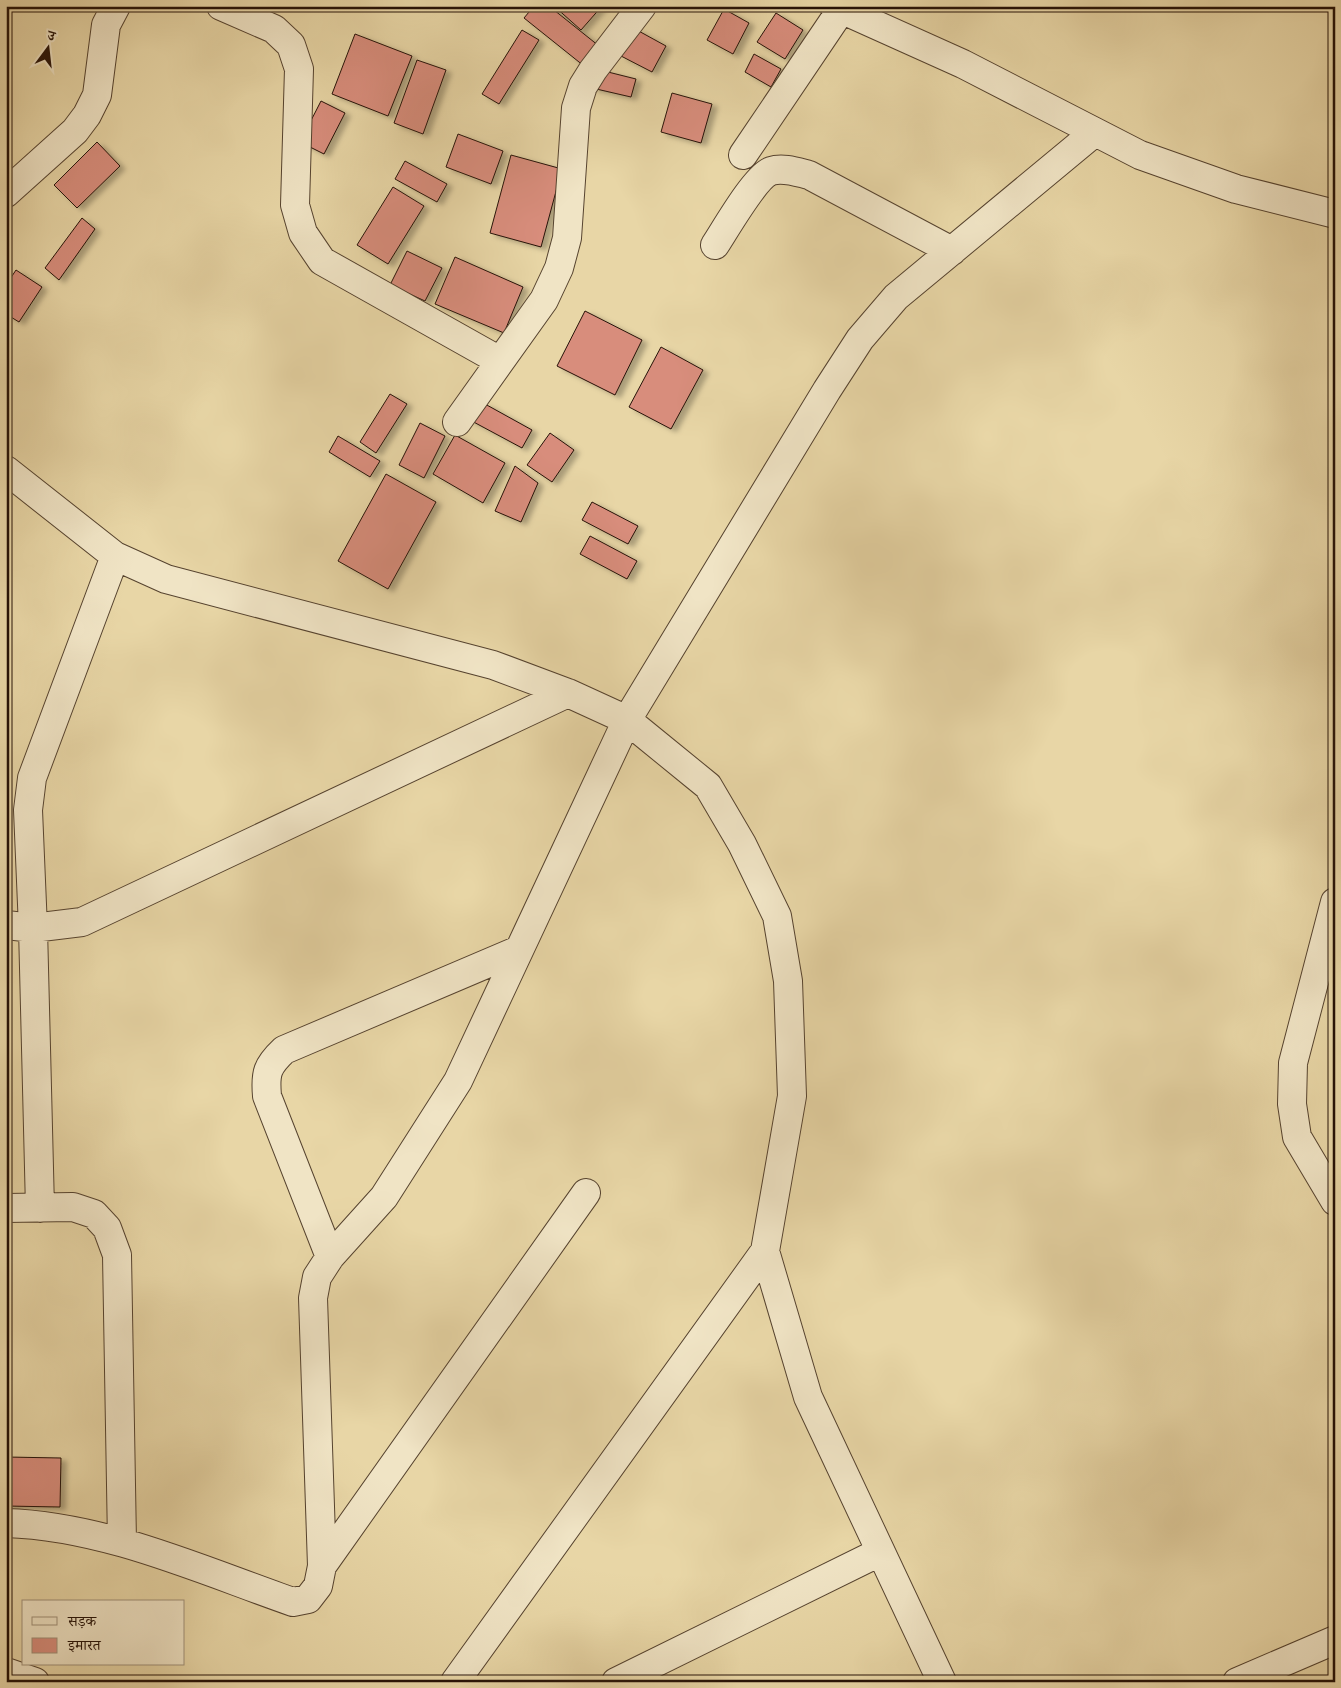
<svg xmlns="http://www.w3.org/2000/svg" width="1341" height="1688" font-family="'IM FELL Double Pica','Noto Serif Devanagari',serif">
	<defs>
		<filter id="shadow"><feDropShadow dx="5.5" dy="3" stdDeviation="2.5" flood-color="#0004"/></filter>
	</defs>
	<rect width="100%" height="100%" fill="#e8d6a6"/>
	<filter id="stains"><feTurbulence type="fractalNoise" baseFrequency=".004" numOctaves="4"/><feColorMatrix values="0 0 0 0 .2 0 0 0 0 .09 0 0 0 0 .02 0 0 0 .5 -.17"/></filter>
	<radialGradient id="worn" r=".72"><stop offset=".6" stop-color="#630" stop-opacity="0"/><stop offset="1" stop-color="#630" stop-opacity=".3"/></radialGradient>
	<!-- building -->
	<path fill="#d88d7c" stroke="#261207" filter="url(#shadow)" d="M534,6H549L599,46L584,66L524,18Z
		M554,6H602L581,30Z
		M724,9L749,23L733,54L707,40Z
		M776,13L803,30L785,59L757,42Z
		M635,29L666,46L652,72L621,56Z
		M522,30L539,40L499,104L482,94Z
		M355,34L412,56L388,116L332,94Z
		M754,54L781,69L771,87L745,72Z
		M417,60L446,70L423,134L394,123Z
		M596,69L636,79L631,97L592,88Z
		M672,93L712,104L701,143L661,132Z
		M321,101L345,113L324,154L300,142Z
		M458,134L503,151L491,184L446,167Z
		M97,142L120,166L77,208L54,185Z
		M511,155L562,169L541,247L490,233Z
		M405,161L447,184L437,202L395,179Z
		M393,187L424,206L388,264L357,245Z
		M82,218L95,229L59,280L45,268Z
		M407,251L442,268L425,301L390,285Z
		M455,257L523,287L504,333L435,304Z
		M16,270L42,287L19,322L6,314V285Z
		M585,311L642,340L615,395L557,366Z
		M661,347L703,370L671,429L629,407Z
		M390,394L407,404L376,453L360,442Z
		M485,404L532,430L522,448L468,419Z
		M420,423L445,436L424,478L399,465Z
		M550,433L574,450L552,482L527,465Z
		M455,435L505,463L483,503L433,474Z
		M338,436L380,461L370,477L329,452Z
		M515,466L538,483L521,522L495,511Z
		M386,474L436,502L388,589L338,561Z
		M592,502L638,526L628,544L582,520Z
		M590,536L637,561L627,579L580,554Z
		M6,1457L61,1458L60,1507L6,1506Z"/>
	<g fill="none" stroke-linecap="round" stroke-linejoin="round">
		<defs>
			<path id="minor" d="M221,6L274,29L291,45L299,69L295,205L303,233L322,261L500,361
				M834,6L963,64L1140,155L1236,189L1335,214
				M743,155L841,10
				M6,193L75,131L87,115L97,95L106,25L116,6
				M715,245C725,230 755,177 771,171C783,167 797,172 809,175L952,251
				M457,422L544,300L559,268L567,238L576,108L583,86L593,70L642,6
				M6,470L115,556L166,579L493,665L568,693L627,720L708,786L742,844L777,916L788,981L792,1096L765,1251L808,1397L942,1682
				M1335,902L1293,1063L1292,1104L1297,1137L1335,1201
				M6,925L33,928L82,922L568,693
				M6,1208L73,1207L94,1214L107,1228L117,1255L122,1542
				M40,1208L33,928L28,810L32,778L115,556
				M330,1257L267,1096C265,1073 267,1066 284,1050L519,950
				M6,1523C105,1526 201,1570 293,1602L308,1599L318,1586L322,1566L313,1298L317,1277L330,1257L384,1197L458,1081L627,720L827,390L860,339L896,297L1095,132
				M322,1566L586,1193
				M6,1672L35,1682
				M455,1682L765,1251
				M616,1682L880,1552
				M1237,1682L1335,1640"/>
		</defs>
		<!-- minor casing -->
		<use href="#minor" stroke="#56432f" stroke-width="30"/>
		<!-- minor -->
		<use href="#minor" stroke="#f0e4c5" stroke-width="28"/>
	</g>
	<!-- margin -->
	<rect width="1341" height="1688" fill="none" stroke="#e8d6a6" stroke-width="25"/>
	<rect x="8" y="8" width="1326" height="1673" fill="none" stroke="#261207" stroke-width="2.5"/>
	<rect x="12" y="12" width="1316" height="1663" fill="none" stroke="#261207"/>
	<!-- legend -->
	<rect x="22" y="1600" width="162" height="65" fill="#f0e4c5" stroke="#9f9079"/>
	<rect x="32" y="1617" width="25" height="8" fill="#f0e4c5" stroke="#9f9079"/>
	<text x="68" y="1626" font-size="15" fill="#261207">सड़क</text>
	<rect x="32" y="1638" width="25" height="15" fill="#d88d7c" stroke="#9f9079"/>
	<text x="68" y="1650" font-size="15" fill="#261207">इमारत</text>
	<!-- north arrow -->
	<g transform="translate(48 48) rotate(15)" stroke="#f0e4c5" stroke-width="4" paint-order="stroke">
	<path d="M0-4L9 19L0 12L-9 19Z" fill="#261207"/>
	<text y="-8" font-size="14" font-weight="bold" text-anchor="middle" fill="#261207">उ</text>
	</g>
	<rect width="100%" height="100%" filter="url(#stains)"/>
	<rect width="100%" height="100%" fill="url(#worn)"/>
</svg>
